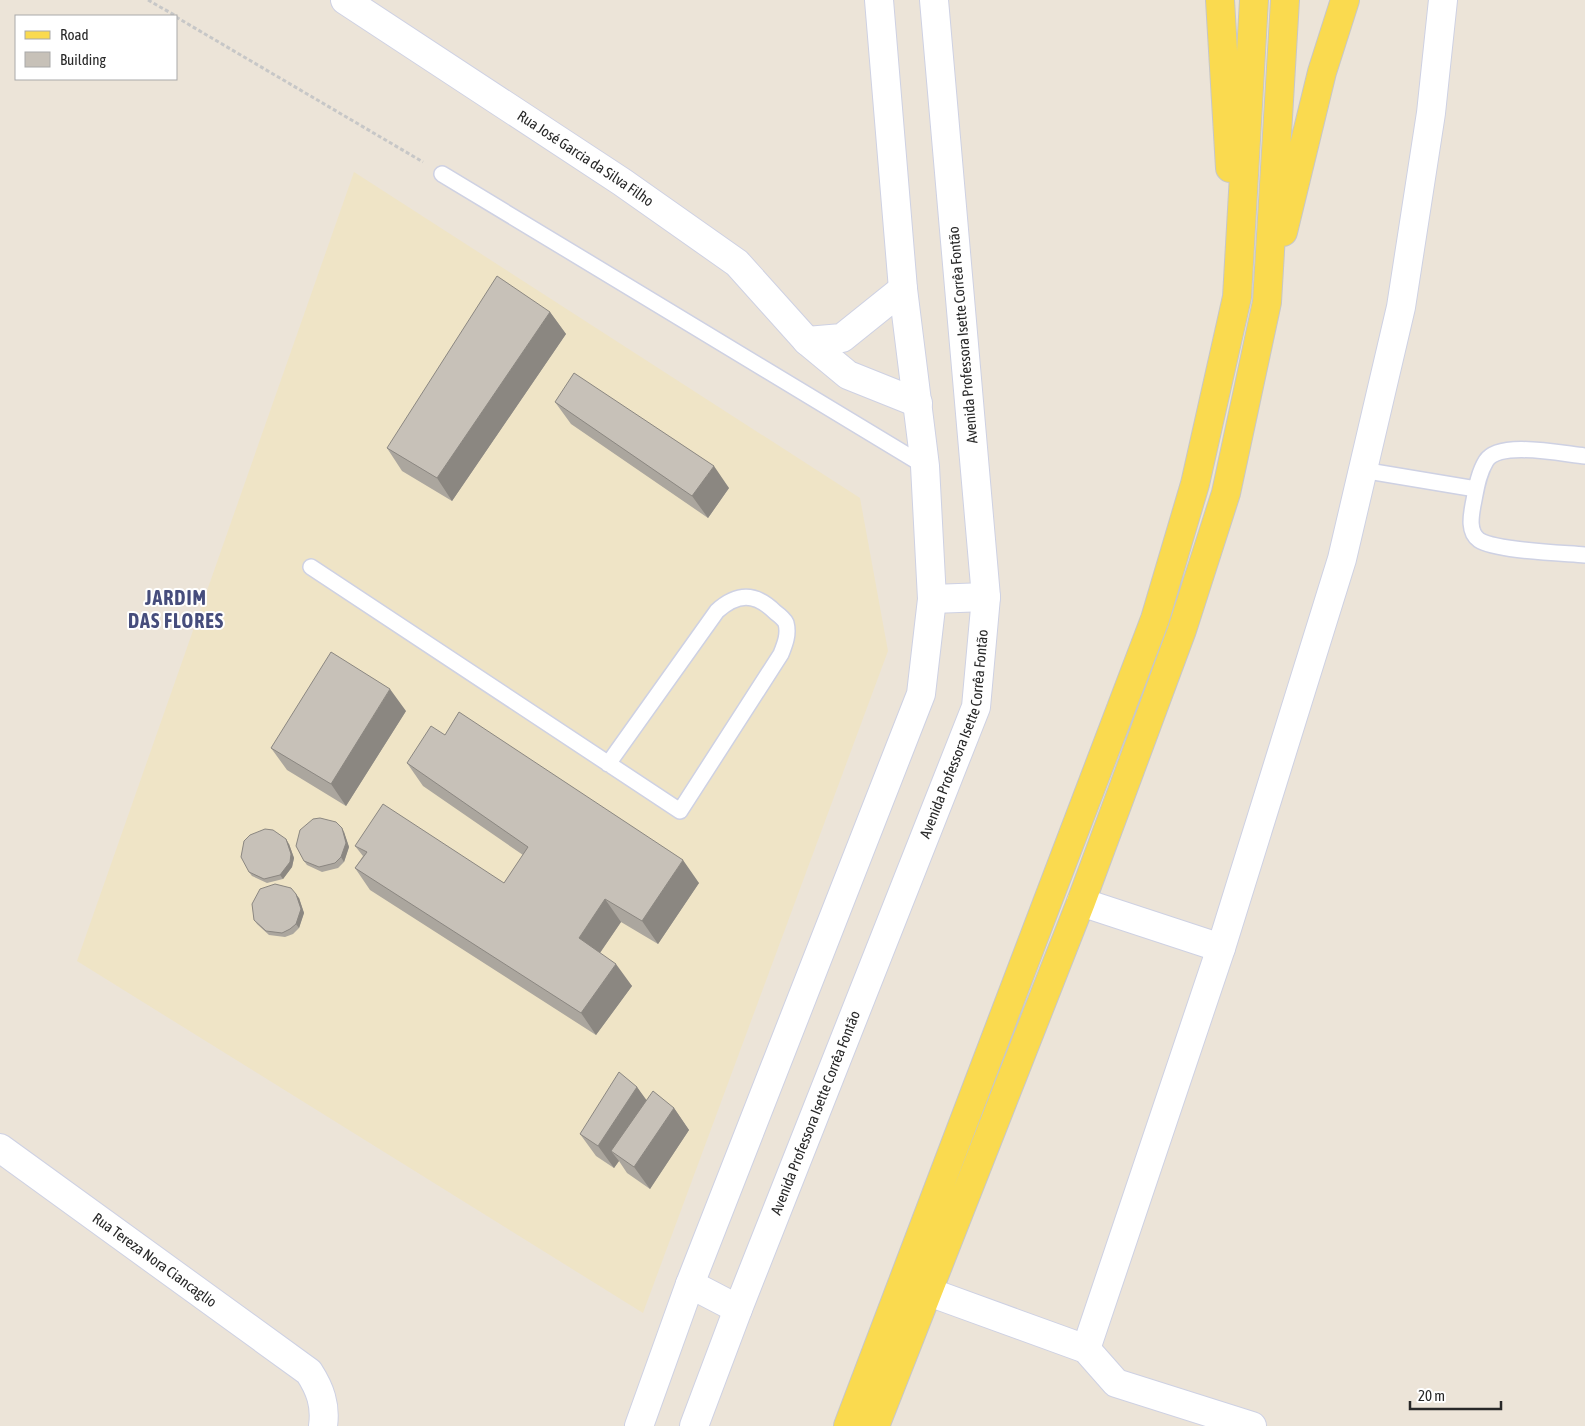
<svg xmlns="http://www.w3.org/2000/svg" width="1585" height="1426" font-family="'Asap Condensed',sans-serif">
	<rect width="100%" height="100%" fill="#ece4d8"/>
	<!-- education -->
	<path fill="#efe4c6" d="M354,172L860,498L888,651L643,1313L77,961Z"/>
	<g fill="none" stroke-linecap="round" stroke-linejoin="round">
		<defs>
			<path id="service" d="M442,174L925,466
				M1585,456C1563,454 1499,440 1486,461C1478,474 1476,490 1473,505C1471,516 1468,532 1479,540C1496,551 1562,553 1585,555
				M1362,470L1476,489
				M311,567L680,811L781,654C785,644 789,634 786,623C784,619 779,615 775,612C755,592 737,593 717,611L608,764"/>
			<g id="minor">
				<path id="s1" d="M345,0L622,182L737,263L807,341L848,375L918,403"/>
				<path d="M807,341L842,338L903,289"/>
				<path d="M1081,902L1221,948"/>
				<path id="s2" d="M0,1148L309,1372C320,1389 326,1405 323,1426"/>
				<path d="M929,1292L1086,1349L1116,1383L1252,1426"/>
				<path d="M1086,1349L1221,948L1342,559L1401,307L1431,113L1443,0"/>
			</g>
			<g id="secondary">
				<path d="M932,599L986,597"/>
				<path d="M690,1284L738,1309"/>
				<path d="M639,1426L690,1284L921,694L932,599L925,466L903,289L879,0"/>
				<path id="s3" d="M694,1426L738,1309L976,707L986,597L934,0"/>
			</g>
			<path id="primary" d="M1220,0L1230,168
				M1283,232L1322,72L1345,0
				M848,1426L1155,619L1195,484L1237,297L1254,0
				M875,1426L1081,902L1182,630L1226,493L1267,302L1285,0"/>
		</defs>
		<!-- service casing -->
		<use href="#service" stroke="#ced1e3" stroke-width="18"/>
		<!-- minor casing -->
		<use href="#minor" stroke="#ced1e3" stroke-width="30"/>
		<!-- secondary casing -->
		<use href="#secondary" stroke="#ced1e3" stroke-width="30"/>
		<!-- primary casing -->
		<use href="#primary" stroke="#c7c7c7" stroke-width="30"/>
		<!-- path -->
		<path stroke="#c7c7c7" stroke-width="3" stroke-dasharray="4 2.5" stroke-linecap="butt" d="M148,0L176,16
			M176,17L423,162"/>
		<!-- service -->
		<use href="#service" stroke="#fff" stroke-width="15"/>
		<!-- minor -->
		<use href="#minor" stroke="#fff" stroke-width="28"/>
		<!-- secondary -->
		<use href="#secondary" stroke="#fff" stroke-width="28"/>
		<!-- primary -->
		<use href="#primary" stroke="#fada4f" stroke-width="28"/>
	</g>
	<!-- wall -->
	<path fill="#aba69e" d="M550,312L566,334L452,501L402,471L387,448Z
		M555,402L729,488L708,518L571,424Z
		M406,711L346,806L287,770L271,748Z
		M407,763L699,883L658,944L621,922L600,953L632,986L596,1035L370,890L355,868L363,856L355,846L504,883L523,855L423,786Z
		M344,832L349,847L344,862L338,868L322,872L307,865L304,861Z
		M289,844L294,858L292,867L283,879L267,883L252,876L249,872Z
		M299,898L304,913L299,928L293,934L285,937L269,935L257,924L254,920Z
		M637,1087L646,1101L674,1108L689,1130L650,1189L627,1173L619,1161L614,1168L596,1156L580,1134Z"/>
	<!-- shaded-wall -->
	<path fill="#8b8781" d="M550,312L566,334L452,501L437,478Z
		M714,466L729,488L708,518L692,496Z
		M390,689L406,711L346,806L331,784Z
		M342,828L344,832L349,847L344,862L341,857Z
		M286,839L289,844L294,858L292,867L283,879L280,875Z
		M683,860L699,883L658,944L642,921Z
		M296,894L299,898L304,913L299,928L296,924Z
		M605,899L621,922L595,960L579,938Z
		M616,964L632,986L596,1035L581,1013Z
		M637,1087L653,1109L611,1151L619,1161L614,1168L598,1146Z
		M674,1108L689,1130L650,1189L634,1167Z"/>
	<!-- building -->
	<path fill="#c7c1b8" stroke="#8b8781" d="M497,276L550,312L437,478L387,448Z
		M574,373L714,466L692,496L555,402Z
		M331,652L390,689L331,784L271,748Z
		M459,712L683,860L642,921L605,899L579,938L616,964L581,1013L355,868L367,852L355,846L383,804L504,883L528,847L407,763L431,726L445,735Z
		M320,818L336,822L342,828L346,843L341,857L335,863L319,867L304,861L296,846L300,830L313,819Z
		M265,829L273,830L286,839L291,854L290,862L280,875L264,879L249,872L241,857L244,841L250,835Z
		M275,884L291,888L296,894L301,909L296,924L290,929L282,933L266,931L254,920L252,904L260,889Z
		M619,1072L637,1087L598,1146L580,1134Z
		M653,1091L674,1108L634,1167L611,1151Z"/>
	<g text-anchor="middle" stroke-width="4" stroke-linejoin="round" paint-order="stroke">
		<!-- street labels -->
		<g font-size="15" fill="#282828" stroke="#fff">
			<text dy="5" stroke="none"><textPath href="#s1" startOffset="288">Rua José Garcia da Silva Filho</textPath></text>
			<text transform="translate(963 335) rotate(-95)" y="5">Avenida Professora Isette Corrêa Fontão</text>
			<text dy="5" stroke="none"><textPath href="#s3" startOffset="741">Avenida Professora Isette Corrêa Fontão</textPath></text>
			<text dy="5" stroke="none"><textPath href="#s3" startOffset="336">Avenida Professora Isette Corrêa Fontão</textPath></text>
			<text dy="5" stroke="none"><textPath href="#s2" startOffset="191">Rua Tereza Nora Ciancaglio</textPath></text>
		</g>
		<!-- district labels -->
		<g font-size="20" font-weight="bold" letter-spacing="1" fill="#464d7c" stroke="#fff">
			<text x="176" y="605">JARDIM<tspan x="176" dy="23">DAS FLORES</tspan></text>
		</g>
	</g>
	<!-- legend -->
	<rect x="15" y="15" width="162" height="65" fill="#ffffff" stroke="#a9a9a9"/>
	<rect x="25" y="31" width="25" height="8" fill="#fada4f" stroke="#a9a9a9"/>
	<text x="60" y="40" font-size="15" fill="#282828">Road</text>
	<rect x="25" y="52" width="25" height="15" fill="#c7c1b8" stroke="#a9a9a9"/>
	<text x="60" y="65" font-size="15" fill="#282828">Building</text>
	<!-- scale -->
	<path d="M1410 1401v8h91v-8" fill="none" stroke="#282828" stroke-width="2.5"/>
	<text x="1418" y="1401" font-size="15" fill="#282828" stroke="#ffffff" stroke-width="4" paint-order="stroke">20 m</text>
</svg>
